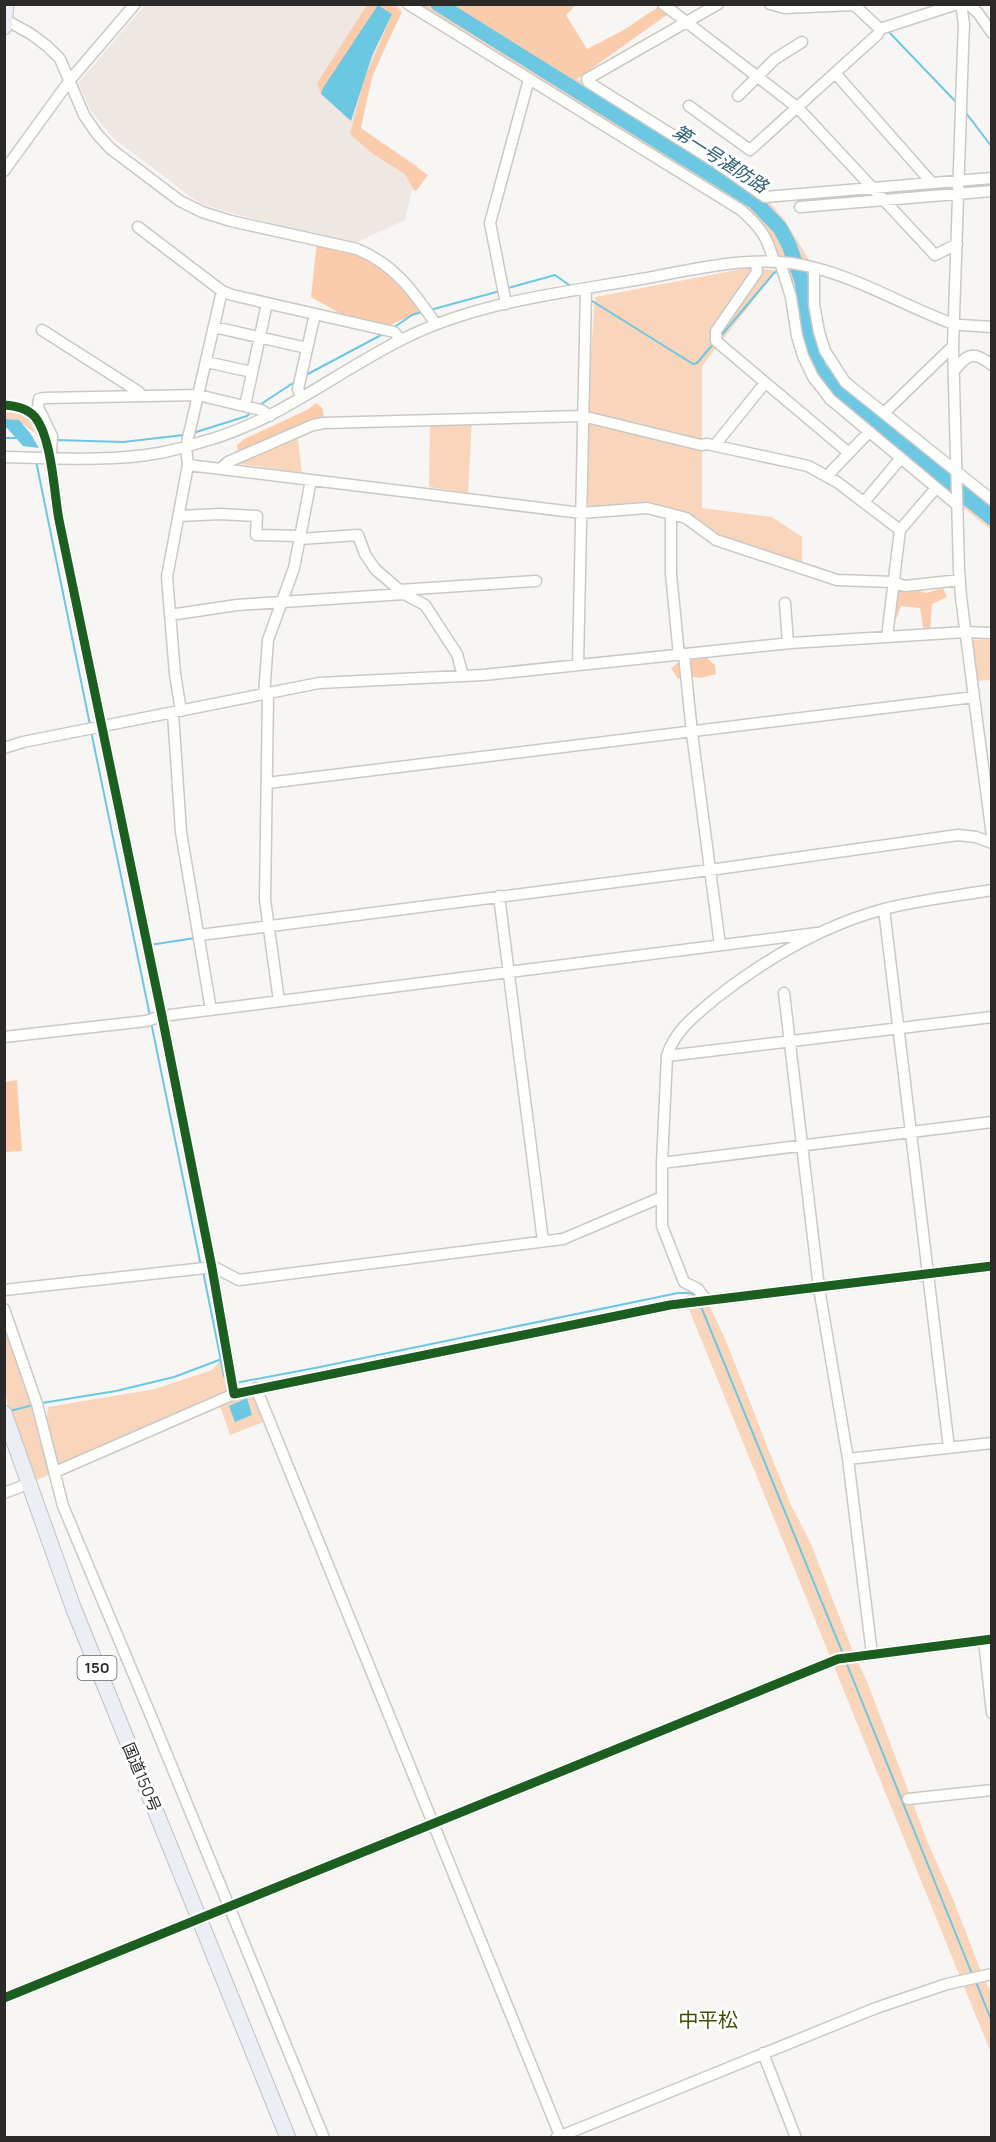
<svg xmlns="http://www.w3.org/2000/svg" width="996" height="2142" font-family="Manrope,'Noto Sans JP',sans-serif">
	<rect width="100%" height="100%" fill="#f8f6f4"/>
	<!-- built -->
	<path fill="#efe7e2" d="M145,5H396L402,8L375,71L359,127L418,166L405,220L355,243L238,215L199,203L113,138L91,111L78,83Z"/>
	<!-- green -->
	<path fill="#f9d5bc" d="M411,5H457L573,77L603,92L765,197L784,219L813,266L820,334L845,382L991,504V530L837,405L802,353L774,249L765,228L723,198Z
		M747,268L777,270L702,366V508L772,517L802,537V562L716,540L686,518L647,508L581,513L582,416L684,440L587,411L595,297Z
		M4,412L26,415L36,434L23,424H5Z
		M472,419L468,493L429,487L430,420Z
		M297,432L302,473L228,462Z
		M991,639V680L977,681L972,640Z
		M687,1285L705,1296L726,1341L771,1456L791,1505L811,1544L852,1649L868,1684L928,1843L953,1899L982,1974L991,1992V2053L688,1307Z
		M4,1307L47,1417L48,1407L155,1389L212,1370L222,1359L231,1392L58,1466L50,1434L55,1472L28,1484L17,1451L5,1391Z
		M256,1388L269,1420L230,1435L218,1400Z"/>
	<!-- forest -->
	<path fill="#faccab" d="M367,5H395L402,12L372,76L361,128L428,175L417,190L414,191L405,174L373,154L350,134L364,80L392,14L378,5L321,94L317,83Z
		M450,5H576L566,15L587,49L622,31L661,5H681L574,81Z
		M317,240L381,261L425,309L382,329L359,324L311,297Z
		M316,403C326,409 323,413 324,423L238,452L237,445L244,439L309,409Z
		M895,583L926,593L943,588L947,597L932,604L930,634L923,627L920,608L901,606L897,617L891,623Z
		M688,655L706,657L715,665L716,674L701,678L686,676L678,679L671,668Z
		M17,1080L22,1151L5,1152V1082Z"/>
	<!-- water -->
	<path fill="#6cc8e2" d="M378,5L392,14L372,56L351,121L321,94L323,88Z
		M4,419L19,420L30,433L39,448L23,446L7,428H5Z
		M247,1398L252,1415L235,1422L229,1406Z"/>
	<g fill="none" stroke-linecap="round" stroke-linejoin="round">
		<!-- stream -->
		<path stroke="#6cc8e2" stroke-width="2" d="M887,30L956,102
			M966,113L992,147
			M961,188L992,185
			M884,193L956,188
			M818,198L872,194
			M755,202L764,201
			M508,288L555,275L572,287
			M589,299L693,364L697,363L714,343
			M430,310L500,291
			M393,328L412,315L422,312
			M720,337L774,273L780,270
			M306,375L383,334
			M258,406L296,381
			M193,433L247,416L251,412
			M4,438H17
			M55,440L123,442L184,435
			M36,461L90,725
			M91,731L150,1016
			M150,945L195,938
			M151,1022L201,1266
			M203,1271L224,1376L227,1379
			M700,1304L843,1654
			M235,1383L315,1368L678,1293H692L697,1299
			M42,1403L116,1391L174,1377L222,1359
			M10,1411L33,1405
			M846,1662L972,1974
			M976,1982L992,2022"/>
		<!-- river -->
		<path stroke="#6cc8e2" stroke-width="15" d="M438,4L755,202L780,228L789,245L802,281L808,335L819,369L846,400L992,518"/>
		<defs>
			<path id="minor" d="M408,4L741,210C761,228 767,236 774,262
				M663,4L798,108L935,255L957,244
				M718,4L587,79L588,82L714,161L765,197L992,178
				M770,4L785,8L854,5
				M853,4L880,29L957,4
				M961,4L964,24L963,48L953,346L959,570L961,597L992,836
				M968,4L978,13L992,33
				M4,19L31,34L47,46L60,59L84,115L97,134L111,149L180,201L202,212L231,221L357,249C395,265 413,291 436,324
				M835,73L932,183
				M738,96L775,59L802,42
				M689,106L750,150L878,34L880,29
				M4,171L70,80L135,4
				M800,207L992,191
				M138,227L222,291L232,295L394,332L401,340
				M756,262L757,272L716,331V341L849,453
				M780,262L791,297L797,336L803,356L813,377L830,399L957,505
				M814,268V304L819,332L825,351L845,382L992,500
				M506,304L490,223L529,79
				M214,327L307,348
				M42,330L139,392V396
				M206,362L252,372
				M954,371C968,353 973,351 992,365
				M301,398L298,389L315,314
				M5,405C16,407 28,408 35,418C52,439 54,492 59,520L162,1016L212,1268L234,1394L670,1305L992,1266
				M245,406L267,303
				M884,413L953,346
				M715,445L765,383
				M51,451L52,436L38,407L39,399L44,398L198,395L261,410L270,416
				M4,457C54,458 110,462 159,453C177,450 194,444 212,439C281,418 337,372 401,340C475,302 561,293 641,279C687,271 733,259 780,262C839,266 893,301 948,322L961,325L992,327
				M188,465L581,513L647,508L686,518L716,540L837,580L892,582L905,586L960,580
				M220,469L228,462L313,425L324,423L582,416L701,445L707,444L808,466L837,482L900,530L887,637
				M827,476L869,432
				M864,502L901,458
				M671,514V574L679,655
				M179,516L220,514L257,516L256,535L301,536
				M900,530L936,488
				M300,539L358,535L365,554L375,569L404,594L425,605L457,654L463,676
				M399,590L536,581
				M785,603L788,643
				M170,615L237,605L404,594
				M684,655L692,733L720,945
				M578,665L586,289
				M268,694L265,900L279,1001
				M264,695L268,640L294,568L311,480
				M181,711L175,674L167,577L188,465L186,447L222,291
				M173,713L181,832L211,1010
				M4,748L23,742L319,683L483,675L791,643L965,632L992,633
				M267,783L974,697
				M499,896L543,1241
				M884,909L949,1448
				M200,935L710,870L958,835L976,837L992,843
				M784,993L819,1288L848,1459L872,1654
				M4,1037L146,1021L162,1016L817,933
				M667,1056L992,1017
				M662,1163L992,1122
				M4,1290L214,1267L239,1280L563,1239L662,1197
				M707,1301L698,1289L684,1282L662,1226V1163L667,1056C674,1031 696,1015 716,998C767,958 821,926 884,909C919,900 956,896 992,890
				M4,1309L37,1404L63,1506L151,1716L324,2138
				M256,1388L561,2138
				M848,1459L992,1443
				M55,1472L234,1394
				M4,1493L28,1484
				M984,1640L992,1713
				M908,1799L992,1790
				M4,1998L838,1659L992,1639
				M763,2053L796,2138
				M556,2138L876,2008L947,1984L992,1974"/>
			<path id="highway" d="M4,27L6,4
				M4,1413L73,1607L288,2138"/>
		</defs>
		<!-- minor casing -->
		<use href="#minor" stroke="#cac9c7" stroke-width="13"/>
		<!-- highway casing -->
		<use href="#highway" stroke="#bfc1c7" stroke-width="17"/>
		<!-- minor -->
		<use href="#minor" stroke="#fefefd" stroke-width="10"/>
		<!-- highway -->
		<use href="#highway" stroke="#ebeef4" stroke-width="15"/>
		<defs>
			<path id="cycleway" d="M4,405C16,406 27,408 35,417C52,438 54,493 59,520L162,1016L212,1268L234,1394L670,1305L992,1266
				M4,1998L838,1659L992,1639"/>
		</defs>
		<!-- cycleway casing -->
		<use href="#cycleway" stroke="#fff" stroke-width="13"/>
		<!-- cycleway -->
		<use href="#cycleway" stroke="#1b5e20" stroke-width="9"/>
	</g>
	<g text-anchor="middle" stroke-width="6" stroke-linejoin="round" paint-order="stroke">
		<!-- shield labels -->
		<rect fill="#fff" stroke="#6b6a68" stroke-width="1.5" x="77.5" y="1656" width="39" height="24" rx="4.5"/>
		<g font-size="15" font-weight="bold" fill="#2b2a28">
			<text x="97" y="1673">150</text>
		</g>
		<!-- street labels -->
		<g font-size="16" fill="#2b2a28" stroke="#fff">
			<text transform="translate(142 1777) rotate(67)" y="6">国道150号</text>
		</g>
		<!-- water labels -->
		<g font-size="18" font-style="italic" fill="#2c5e6f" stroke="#fff">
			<text transform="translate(720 159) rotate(33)" y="6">第一号湛防路</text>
		</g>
		<!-- quarter labels -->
		<g font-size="20" fill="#3f5100" stroke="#fff">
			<text x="708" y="2027">中平松</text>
		</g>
	</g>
	<!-- border -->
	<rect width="996" height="2142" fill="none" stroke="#2b2a28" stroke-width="12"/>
</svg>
